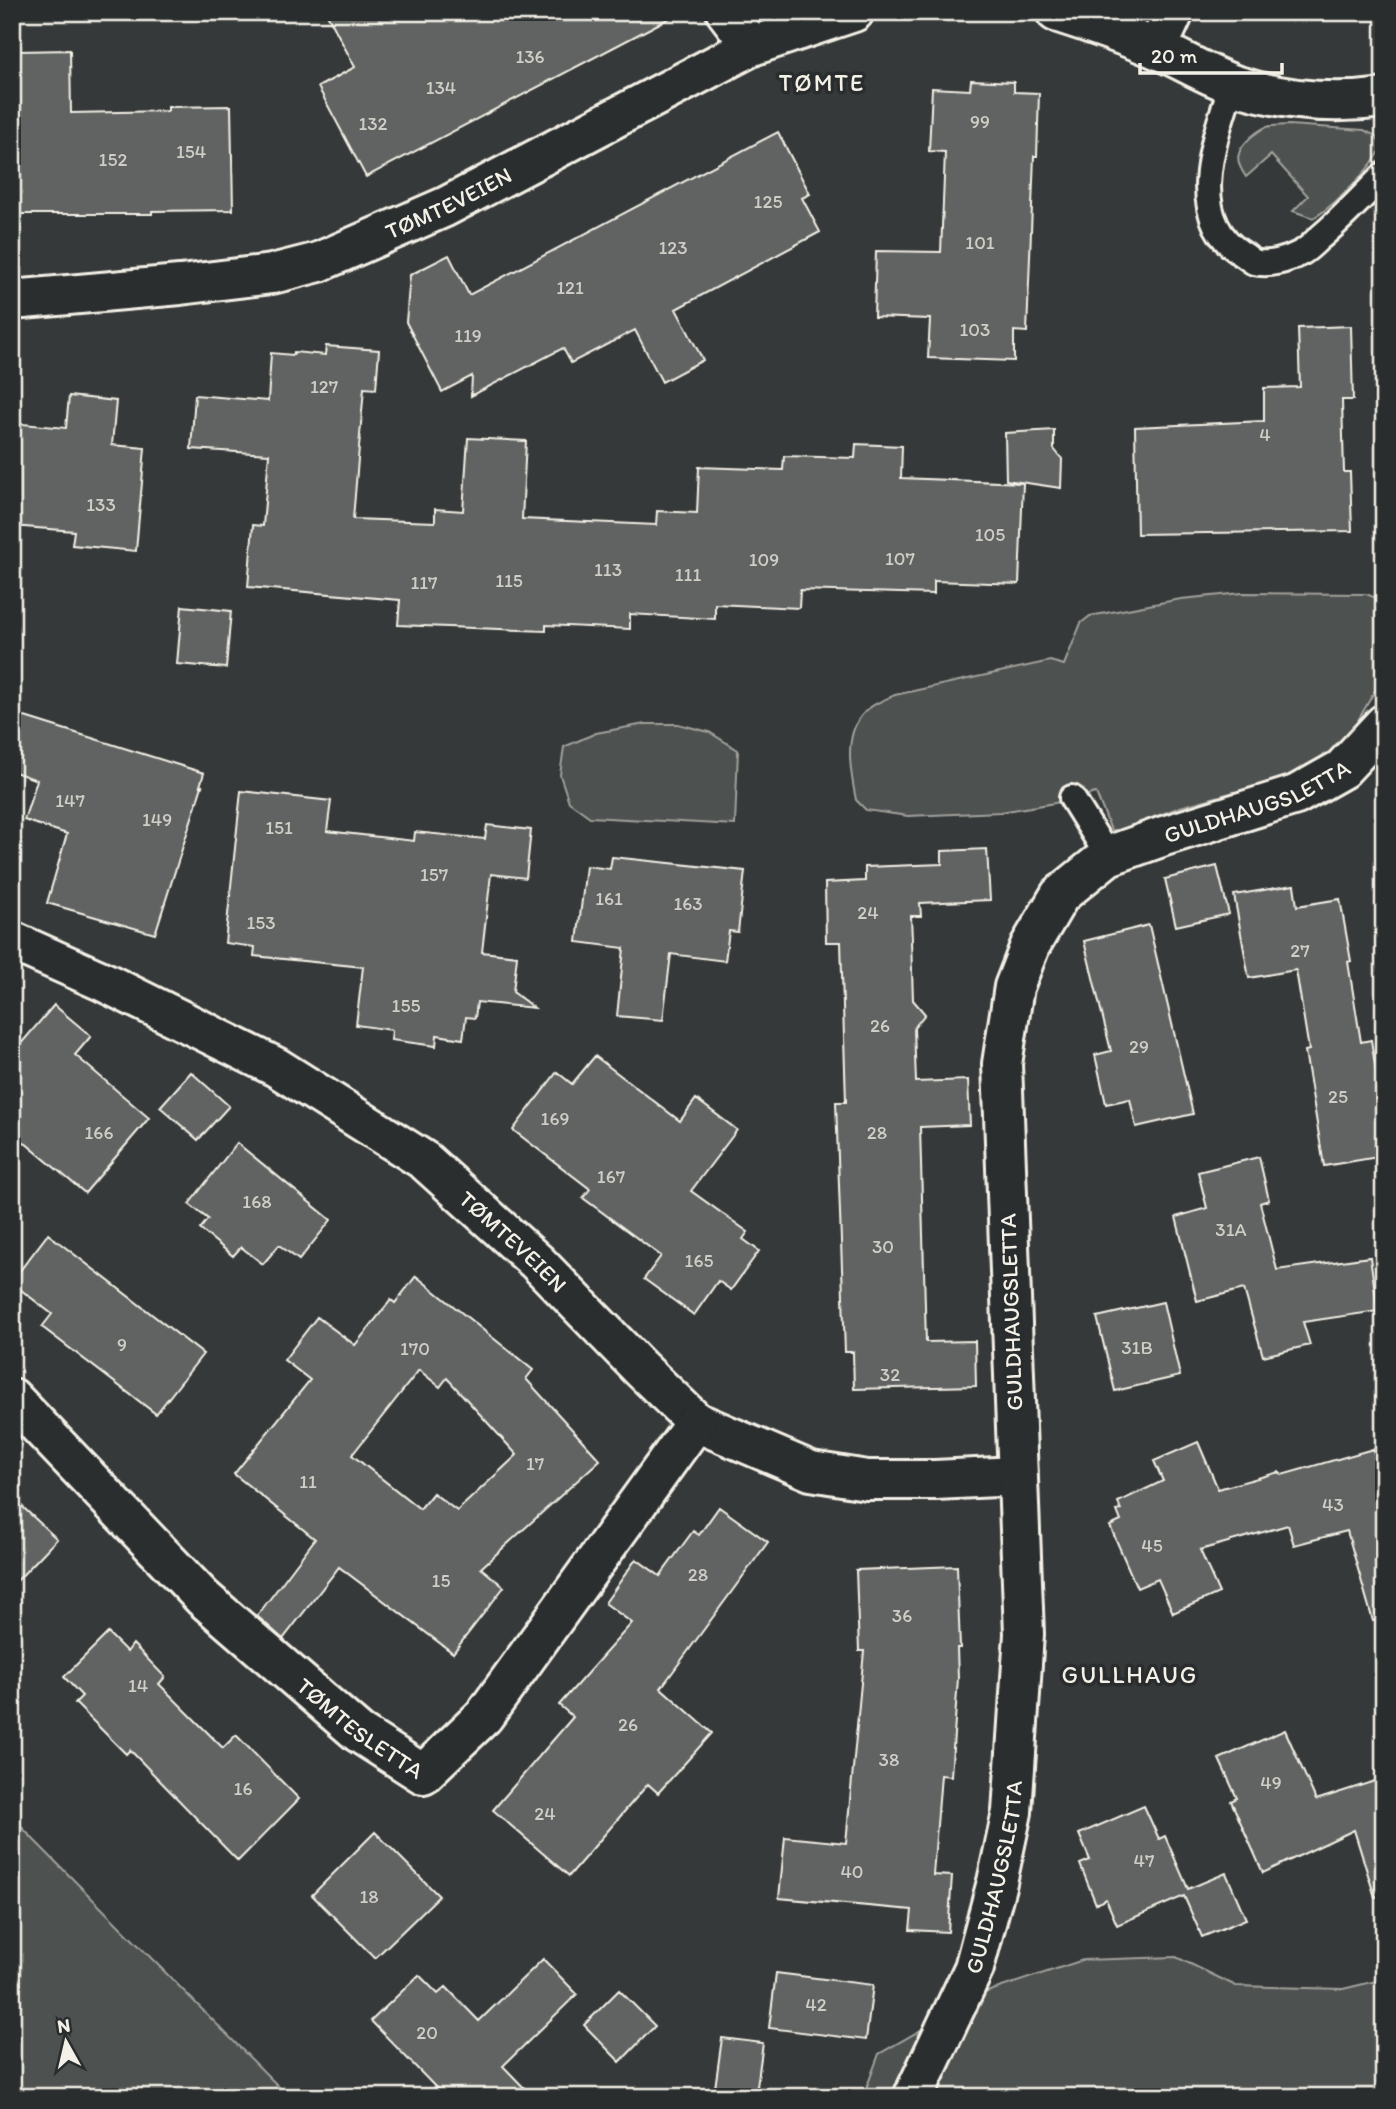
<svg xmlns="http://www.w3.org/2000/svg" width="1396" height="2109" font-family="Itim,sans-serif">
	<rect width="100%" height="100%" fill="#363939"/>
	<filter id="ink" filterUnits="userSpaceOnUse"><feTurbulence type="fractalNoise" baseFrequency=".0143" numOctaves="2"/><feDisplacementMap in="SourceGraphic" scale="14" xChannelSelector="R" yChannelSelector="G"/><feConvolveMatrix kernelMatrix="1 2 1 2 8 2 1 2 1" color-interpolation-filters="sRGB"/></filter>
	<g filter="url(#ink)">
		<!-- green -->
		<path fill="#4e514f" stroke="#a1a19c" stroke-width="2" d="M1289,125L1364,130L1374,135L1383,145C1376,164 1331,209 1313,218L1293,211L1308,196L1271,155L1246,177C1234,160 1236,151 1251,137C1256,133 1261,129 1266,127C1273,125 1282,126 1289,125Z
			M1242,593L1366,594L1384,601V675L1353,729L1325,757L1295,775L1180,807L1121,830H1111L1096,793L1055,803L1001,812L908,816L866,810L856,800C851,774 843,737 862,715C870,705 883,700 895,695L1050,661L1064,665L1081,623L1090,616L1181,599Z
			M645,724H678L709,732L738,750L735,825L590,817L569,802L560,775L564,747L596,733Z
			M12,1817L34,1840L289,2097H12Z
			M1176,1957L1236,1986L1343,1989L1384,1979V2097H863L879,2054L987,1992L1083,1960Z"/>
		<!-- building -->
		<path fill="#616362" stroke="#f4f1e8" stroke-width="2" fill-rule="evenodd" d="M326,12H681L366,177L318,87L355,67Z
			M70,50L71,113L168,111V107L231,106L233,210L152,211V214H12V113H20L18,51Z
			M971,80L1014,82V92L1039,93L1037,156H1034L1027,332L1014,331V361L928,358L930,319L874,317L876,251L941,252L945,152L929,151L932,88L970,90Z
			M778,132L810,194L802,198L820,232L676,309L703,360L662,382L635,330L571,363L563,348L471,396L472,376L442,392L406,322L410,275L449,255L469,295Z
			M1351,326L1353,400H1342L1344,472H1350L1352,531L1137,534L1135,427L1264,421V388L1300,387L1298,328Z
			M326,346L379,350L376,389L364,388L353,519L435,522V509L463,511L468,438L526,441L522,519L656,525L657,511L697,513L699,467L783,470L784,456L855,458L856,444L902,446L901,478L1023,483L1019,584L934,581V594L800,590L799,608L715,604V619L630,614V629L546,625V631L398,625L400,600L248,587L253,525L263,526L269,454L191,449L195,395L268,401L271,353L293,355L294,352L325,355Z
			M69,396L116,401L112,445L145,448L136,551L72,545L74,531L12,526V423L66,428Z
			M1054,430V449L1062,459L1061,488L1006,480L1005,433Z
			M182,606L231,611L226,668L177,664Z
			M12,713L204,773L200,786H202L155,934L47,903L67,834L24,820L37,780L12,771Z
			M241,791L331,801L327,831L414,841L415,832L485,839L487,825L531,830L526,878L491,874L482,952L517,956L513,992L534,1008L477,1002L475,1018L466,1017L463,1039L437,1035L436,1046L391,1040L392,1030L356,1025L363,967L254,956L255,947L225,943Z
			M987,849L990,900L920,903L921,916H911L912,940H911L913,1000L925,1014L914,1028L916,1082L968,1080L970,1125L920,1127L926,1342L975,1341L976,1386L854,1389L853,1352H845L836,1102H846L841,942H826L825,883L865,881V867L942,864V851Z
			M612,857L745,871L738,932L729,931L725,961L671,954L663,1020L617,1016L624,948L577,942L586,866L610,869Z
			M1217,866L1229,914L1176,926L1165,879Z
			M1294,885L1297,906L1340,899L1351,961L1348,962L1361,1042L1371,1040L1384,1119V1156L1324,1166L1305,1051L1309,1050L1296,970L1249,978L1234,895Z
			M1149,925L1193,1114L1136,1127L1130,1099L1106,1104L1095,1055L1111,1051L1084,941Z
			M54,1005L91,1036L75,1055L149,1118L85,1193L12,1132V1054Z
			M595,1056L680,1121L696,1099L737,1130L691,1191L748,1232L743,1239L759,1251L731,1290L718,1281L694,1315L644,1279L661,1256L583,1198L590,1189L513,1130L557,1072L572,1084Z
			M191,1072L229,1106L198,1140L160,1107Z
			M237,1143L331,1220L299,1260L279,1245L263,1264L241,1247L233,1256L200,1229L208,1219L189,1204Z
			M1259,1157L1269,1200L1260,1203L1277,1270L1370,1257L1378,1311L1303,1322L1310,1345L1263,1356L1244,1289L1197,1301L1176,1217L1207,1208L1198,1172Z
			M48,1234L203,1354L156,1414L42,1327L52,1314L12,1283V1281Z
			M416,1276L533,1370L526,1379L600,1460L481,1568L504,1587L453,1653L339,1567L283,1639L257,1616L315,1539L234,1474L310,1380L284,1360L317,1317L355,1345L391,1300L395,1303ZM419,1370L440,1387L447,1378L517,1455L457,1511L433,1493L420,1509L352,1455Z
			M1163,1302L1180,1376L1115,1391L1097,1317Z
			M1198,1442L1218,1489L1279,1472L1282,1475L1373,1449L1384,1487V1619L1373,1621L1347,1531L1294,1545L1288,1525L1200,1550L1219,1593L1173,1613L1158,1579L1137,1588L1110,1526L1121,1521L1117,1511L1121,1510L1118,1502L1163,1481L1154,1461Z
			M12,1497L57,1539L12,1586Z
			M719,1507L768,1542L661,1688L712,1733L658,1793L648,1784L569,1876L493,1810L573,1717L559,1705L632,1623L605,1603L636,1559L660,1576L693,1531L699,1535Z
			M957,1566L960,1648H957L958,1678L951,1776L941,1775L933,1875L952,1876L948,1932L910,1930L912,1910L779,1898L785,1837L846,1843L864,1651H859L856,1570Z
			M108,1633L127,1652L133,1644L165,1677L159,1684L223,1748L236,1735L299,1799L238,1861L130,1750L126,1754L75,1703L82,1696L64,1677Z
			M1285,1730L1316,1800L1384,1778V1895L1375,1897L1354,1830L1263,1873L1231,1801L1237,1798L1219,1759Z
			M1144,1806L1159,1839L1165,1836L1188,1889L1226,1873L1246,1919L1202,1937L1184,1896L1117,1925L1106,1899L1096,1904L1080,1864L1090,1860L1079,1834Z
			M375,1832L439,1896L375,1958L312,1895Z
			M543,1959L577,1994L503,2066L533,2097H445L371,2021L419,1975L438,1994L446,1987L479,2021Z
			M776,1973L873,1985L866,2040L769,2028Z
			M619,1990L655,2026L620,2062L584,2025Z
			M722,2038L763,2043L756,2094L715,2088Z"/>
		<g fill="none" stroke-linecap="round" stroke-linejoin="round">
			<defs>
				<path id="lane" d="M1232,84C1216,135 1183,216 1241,253C1245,255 1250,260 1254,262C1269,266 1288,260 1301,253C1307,250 1313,244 1318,239C1341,220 1362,197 1384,175
					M1072,798L1108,856"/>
				<g id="street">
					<path d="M726,12L752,46"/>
					<path d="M1056,12C1091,23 1124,35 1157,49C1183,60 1208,76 1235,85C1284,101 1334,105 1384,98"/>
					<path d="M1157,49L1174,12"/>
					<path id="s1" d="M12,300L180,285L272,274L319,262L445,207L752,46L854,12"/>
					<path id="s2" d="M12,941L104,982L276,1067L425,1161L537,1262L640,1368L696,1422L811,1471L867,1480H935L1017,1476"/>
					<path id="s3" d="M12,1398L203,1598L359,1733L423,1774L484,1716L696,1422"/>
					<path id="s4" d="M913,2097L974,1968L997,1882L1012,1812L1024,1634L1002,1064L1014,987L1030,946L1060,895L1108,856L1164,836L1296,795L1342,769L1384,724"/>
				</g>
			</defs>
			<!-- lane casing -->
			<use href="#lane" stroke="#f4f1e8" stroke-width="30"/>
			<!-- street casing -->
			<use href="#street" stroke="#f4f1e8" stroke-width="44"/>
			<!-- lane -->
			<use href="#lane" stroke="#2a2d2e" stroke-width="24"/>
			<!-- street -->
			<use href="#street" stroke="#2a2d2e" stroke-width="38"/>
		</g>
	</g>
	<g text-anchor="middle" stroke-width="7" stroke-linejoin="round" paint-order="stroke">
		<!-- number labels -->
		<g font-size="19" fill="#cfcec6">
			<text x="530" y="63">136</text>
			<text x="441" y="94">134</text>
			<text x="980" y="128">99</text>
			<text x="373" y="130">132</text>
			<text x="191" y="158">154</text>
			<text x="113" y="166">152</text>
			<text x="768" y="208">125</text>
			<text x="980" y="249">101</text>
			<text x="673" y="254">123</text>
			<text x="570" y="294">121</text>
			<text x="975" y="336">103</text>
			<text x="468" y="342">119</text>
			<text x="324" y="393">127</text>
			<text x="1265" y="441">4</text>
			<text x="101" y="511">133</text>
			<text x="990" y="541">105</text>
			<text x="900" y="565">107</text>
			<text x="764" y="566">109</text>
			<text x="608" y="576">113</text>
			<text x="688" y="581">111</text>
			<text x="509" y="587">115</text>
			<text x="424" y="589">117</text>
			<text x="70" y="807">147</text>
			<text x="157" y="826">149</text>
			<text x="279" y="834">151</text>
			<text x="434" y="881">157</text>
			<text x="609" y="905">161</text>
			<text x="688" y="910">163</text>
			<text x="868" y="919">24</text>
			<text x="261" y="929">153</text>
			<text x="1300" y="957">27</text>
			<text x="406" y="1012">155</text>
			<text x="880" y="1032">26</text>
			<text x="1139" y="1053">29</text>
			<text x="1338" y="1103">25</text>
			<text x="555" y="1125">169</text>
			<text x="99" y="1139">166</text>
			<text x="877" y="1139">28</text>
			<text x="611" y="1183">167</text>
			<text x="257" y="1208">168</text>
			<text x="1231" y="1236">31A</text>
			<text x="883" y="1253">30</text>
			<text x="699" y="1267">165</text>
			<text x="122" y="1351">9</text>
			<text x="1137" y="1354">31B</text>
			<text x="415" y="1355">170</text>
			<text x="890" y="1381">32</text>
			<text x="535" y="1470">17</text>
			<text x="308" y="1488">11</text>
			<text x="1333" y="1511">43</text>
			<text x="1152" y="1552">45</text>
			<text x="698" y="1581">28</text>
			<text x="441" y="1587">15</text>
			<text x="902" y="1622">36</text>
			<text x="138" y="1692">14</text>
			<text x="628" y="1731">26</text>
			<text x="889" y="1766">38</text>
			<text x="1271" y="1789">49</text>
			<text x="243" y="1795">16</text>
			<text x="545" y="1820">24</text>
			<text x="1144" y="1867">47</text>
			<text x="852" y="1878">40</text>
			<text x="369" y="1903">18</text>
			<text x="816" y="2011">42</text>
			<text x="427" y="2039">20</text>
		</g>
		<!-- street labels -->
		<g font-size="23" fill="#f4f1e8" stroke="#2a2d2e">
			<text dy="8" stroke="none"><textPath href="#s1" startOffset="452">TØMTEVEIEN</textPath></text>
			<text dy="8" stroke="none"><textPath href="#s4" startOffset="1454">GULDHAUGSLETTA</textPath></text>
			<text dy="8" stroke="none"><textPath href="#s2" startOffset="588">TØMTEVEIEN</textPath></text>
			<text transform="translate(1011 1312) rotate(-92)" y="8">GULDHAUGSLETTA</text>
			<text dy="8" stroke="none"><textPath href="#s3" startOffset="481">TØMTESLETTA</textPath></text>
			<text dy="8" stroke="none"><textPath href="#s4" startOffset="236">GULDHAUGSLETTA</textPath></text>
		</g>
		<!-- neighbourhood labels -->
		<g font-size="24" letter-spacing="2" fill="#f4f1e8" stroke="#2a2d2e">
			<text x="822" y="91">TØMTE</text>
			<text x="1130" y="1683">GULLHAUG</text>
		</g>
	</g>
	<!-- margin -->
	<rect width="1396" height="2109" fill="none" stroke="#2a2d2e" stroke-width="42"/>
	<rect x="21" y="21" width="1354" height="2067" fill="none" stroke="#f4f1e8" stroke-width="2.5" filter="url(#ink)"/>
	<!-- north arrow -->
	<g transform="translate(66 2042) rotate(352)" stroke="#2a2d2e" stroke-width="5" paint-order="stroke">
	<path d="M0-5L12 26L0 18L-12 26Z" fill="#f4f1e8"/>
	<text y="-10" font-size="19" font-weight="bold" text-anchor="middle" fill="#f4f1e8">N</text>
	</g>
	<!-- scale -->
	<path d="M1140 63v10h142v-10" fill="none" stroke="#f4f1e8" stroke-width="3.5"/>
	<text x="1151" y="63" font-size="21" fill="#f4f1e8" stroke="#2a2d2e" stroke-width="5" paint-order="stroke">20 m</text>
</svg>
